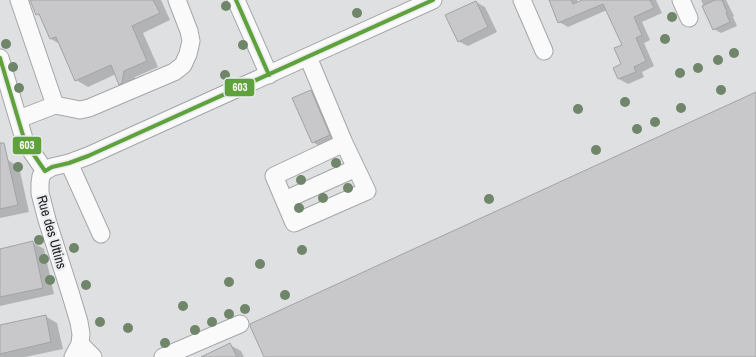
<svg xmlns="http://www.w3.org/2000/svg" width="756" height="357" font-family="'Archivo Narrow',sans-serif">
	<rect width="100%" height="100%" fill="#dfe0e2"/>
	<!-- shadow -->
	<path fill="#0003" d="M37,0H161L170,20L143,33L158,67L135,77L134,89L131,91L119,84L116,74L88,87L76,80L60,44L51,39L41,17L37,14Z
		M550,0H577L579,3L585,0H656L662,13L642,22L650,40L644,43L654,66L642,72L644,77L628,84L619,79L615,68L622,65L623,45L607,10L568,27L559,22Z
		M701,0H726L734,16L733,17L737,26L721,33L714,29Z
		M476,2L485,7L497,32L468,46L458,41Z
		M311,91L320,96L338,140L322,148L313,142Z
		M8,160L19,167L29,212L0,218V162Z
		M32,242L44,249L54,294L0,306V250Z
		M45,316L57,323L63,349L25,357H0V326Z
		M230,345L241,351L244,357H203Z"/>
	<!-- building -->
	<path fill="#c8c8ca" stroke="#a2a3a4" d="M30,0H153L160,13L132,26L147,61L124,71L122,83L119,85L111,65L75,81L56,37L50,39L39,14L36,15Z
		M549,0H571L573,4L582,0H650L654,8L634,17L642,35L636,38L646,61L634,67L636,72L618,79L613,68L621,64L614,48L622,45L603,4L558,23Z
		M715,0H722L727,12L726,13L730,22L713,30L702,6Z
		M476,1L488,27L458,42L445,15Z
		M311,90L330,135L312,143L292,98Z
		M756,92V357H264L250,326V324Z
		M0,143H4L18,205L0,209Z
		M33,241L43,288L0,297V249Z
		M46,315L51,342L0,354V325Z
		M230,343L237,357H201Z"/>
	<g fill="none" stroke-linecap="round" stroke-linejoin="round">
		<defs>
			<path id="minor" d="M19,0L55,105
				M236,0L269,75
				M522,0L544,51
				M681,0L689,18
				M308,57L344,143L367,191L294,223L274,176L344,143
				M0,58L25,142L45,171
				M19,119L55,105L80,110L89,108L174,72L183,65L188,54L191,41L189,31L177,0
				M69,163L101,234
				M285,200L356,168
				M80,344L93,357
				M73,357L80,344L81,334L79,322L70,292L47,220L40,193V183L41,176L45,171L52,167L69,163L88,156L433,0
				M163,357L240,324"/>
		</defs>
		<!-- minor casing -->
		<use href="#minor" stroke="#a5a6a8" stroke-width="19"/>
		<!-- minor -->
		<use href="#minor" stroke="#fafafb" stroke-width="17"/>
		<defs>
			<path id="bus-1" d="M236,0L269,75
				M0,58L25,142L45,171
				M45,171L52,167L69,163L88,156L433,0"/>
		</defs>
		<!-- bus-1 casing -->
		<use href="#bus-1" stroke="#ebecf0" stroke-width="7"/>
		<!-- bus-1 -->
		<use href="#bus-1" stroke="#5fa23b" stroke-width="4"/>
	</g>
	<!-- trees -->
	<g fill="#70866b">
		<circle cx="226" cy="6" r="5"/>
		<circle cx="357" cy="13" r="5"/>
		<circle cx="672" cy="17" r="5"/>
		<circle cx="665" cy="39" r="5"/>
		<circle cx="6" cy="44" r="5"/>
		<circle cx="243" cy="45" r="5"/>
		<circle cx="734" cy="53" r="5"/>
		<circle cx="718" cy="60" r="5"/>
		<circle cx="13" cy="67" r="5"/>
		<circle cx="698" cy="68" r="5"/>
		<circle cx="680" cy="73" r="5"/>
		<circle cx="225" cy="75" r="5"/>
		<circle cx="19" cy="88" r="5"/>
		<circle cx="721" cy="90" r="5"/>
		<circle cx="625" cy="102" r="5"/>
		<circle cx="681" cy="108" r="5"/>
		<circle cx="578" cy="109" r="5"/>
		<circle cx="655" cy="122" r="5"/>
		<circle cx="637" cy="129" r="5"/>
		<circle cx="596" cy="150" r="5"/>
		<circle cx="336" cy="163" r="5"/>
		<circle cx="18" cy="167" r="5"/>
		<circle cx="301" cy="180" r="5"/>
		<circle cx="348" cy="188" r="5"/>
		<circle cx="323" cy="198" r="5"/>
		<circle cx="489" cy="199" r="5"/>
		<circle cx="299" cy="208" r="5"/>
		<circle cx="39" cy="240" r="5"/>
		<circle cx="74" cy="248" r="5"/>
		<circle cx="302" cy="250" r="5"/>
		<circle cx="44" cy="259" r="5"/>
		<circle cx="260" cy="264" r="5"/>
		<circle cx="50" cy="280" r="5"/>
		<circle cx="229" cy="282" r="5"/>
		<circle cx="86" cy="285" r="5"/>
		<circle cx="285" cy="295" r="5"/>
		<circle cx="183" cy="306" r="5"/>
		<circle cx="245" cy="309" r="5"/>
		<circle cx="229" cy="314" r="5"/>
		<circle cx="100" cy="322" r="5"/>
		<circle cx="212" cy="322" r="5"/>
		<circle cx="128" cy="328" r="5"/>
		<circle cx="195" cy="330" r="5"/>
		<circle cx="165" cy="343" r="5"/>
	</g>
	<g text-anchor="middle" stroke-width="4" stroke-linejoin="round" paint-order="stroke">
		<!-- street labels -->
		<g font-size="14" fill="#1f1f20" stroke="#ebecf0">
			<text transform="translate(52 232) rotate(74)" y="5">Rue des Uttins</text>
		</g>
	</g>
	<g stroke="#ebecf0" stroke-width="1.5">
		<rect x="224" y="78" width="31" height="19" rx="4" fill="#5fa23b"/>
		<rect x="12" y="136" width="30" height="19" rx="4" fill="#5fa23b"/>
	</g>
	<g font-size="11" text-anchor="middle" font-weight="bold" fill="#fff">
		<text x="240" y="91">603</text>
		<text x="27" y="149">603</text>
	</g>
</svg>
